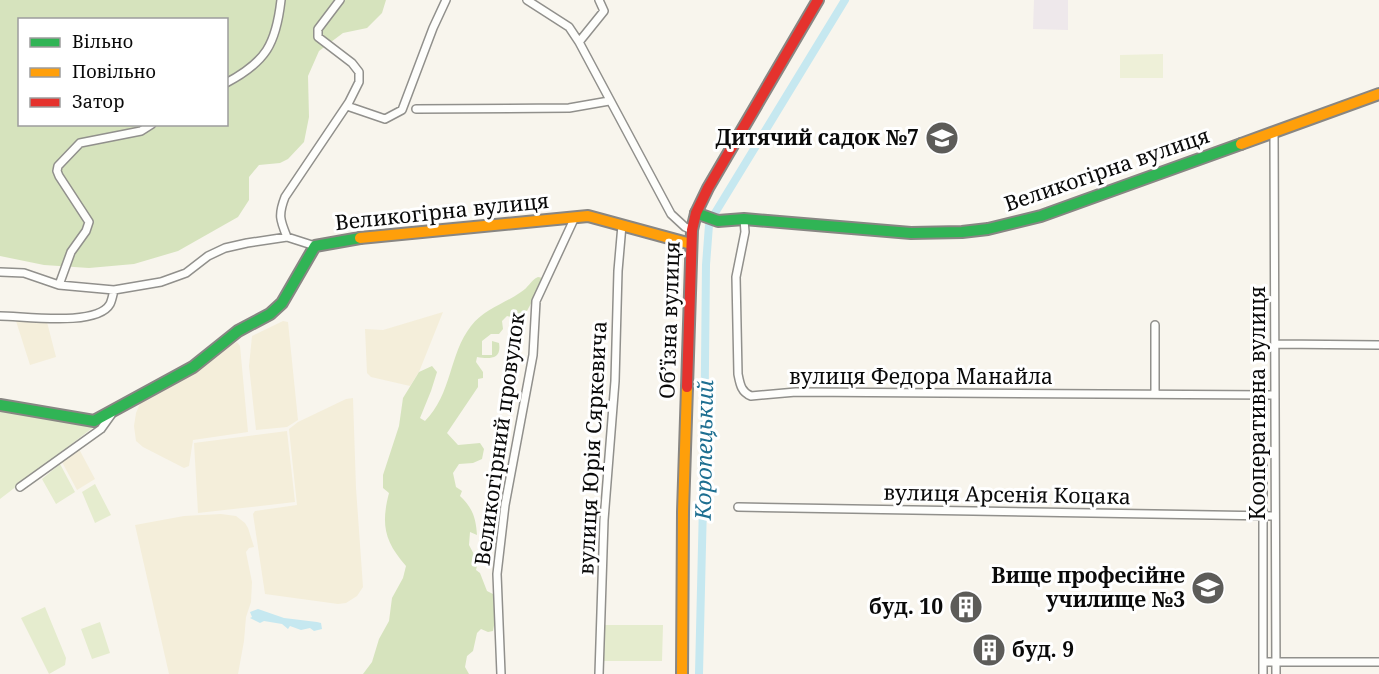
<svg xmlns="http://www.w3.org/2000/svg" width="1379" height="674" font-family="'Noto Serif',serif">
	<rect width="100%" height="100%" fill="#f8f5ed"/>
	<!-- industrial -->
	<path fill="#eee8eb" d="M1034,0H1068V30L1033,29Z"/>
	<!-- farmland -->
	<path fill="#f4eeda" d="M443,312L419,372L410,386L371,377L367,373L365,329L383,330Z
		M16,321L47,322L56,357L30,365Z
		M283,321L288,322L298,420L287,427L256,430L249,366L252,336Z
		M237,342L240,346L248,432L193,440L189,466L184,468L143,447L136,441L134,426L136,413L141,401L197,370L225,348Z
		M353,398L356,488L363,587L357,596L346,603L338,604L265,594L253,514L255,511L297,505L289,429L298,422L346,399Z
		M287,431L295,502L198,513L194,443Z
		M79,449L95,479L77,490L62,462Z
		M221,514L236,516L245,523L248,528L254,547L249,548L246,552L252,582L251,602L246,617L244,641L238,674H169L135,525L184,516Z"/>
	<!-- green -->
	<path fill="#e5ecce" d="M0,409L95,426L0,499Z
		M60,464L75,492L56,504L42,479Z
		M95,484L111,515L95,523L82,492Z
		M45,607L66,658L65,665L49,674L21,618Z
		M100,622L110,653L92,659L81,629Z
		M603,625H663L662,661H602Z"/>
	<!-- forest -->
	<path fill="#d6e3bd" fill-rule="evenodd" d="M0,0H386L382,13L367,28L343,33L319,51L308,76L309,117L304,142L288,159L280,163L259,165L249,177V200L238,217L178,251L134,264L89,268L44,265L0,256ZM20,20H226V124H20Z
		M538,277L543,278C536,290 530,310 521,319L507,316L502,321L503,329L499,334H491L482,341V355H492V341L499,343C502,360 489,359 477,357L476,362L483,372V378L478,379V387L447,433L458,445L480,443L484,449L482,459L473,463L459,464L453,473L456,487L462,491L460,496C473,508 476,519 477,535L470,532L469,545L478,562L476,570L480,573L487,591L493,594L496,615L493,631L488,632L481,629L477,633L473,651L467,656L465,667L469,674H363L372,662L379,639L389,621L392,598L403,578L406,566C384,541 381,524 389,493L383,488V475L399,426L403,398L419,372L432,366L437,372L431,391L420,418L425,421C452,394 449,354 471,326C484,309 504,304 521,292C528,288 531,280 538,277Z"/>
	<!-- pitch -->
	<path fill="#eef0d8" d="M1163,54V78H1120V55Z"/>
	<!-- water -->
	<path fill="#c6e8f0" d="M258,609L284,618L317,622L321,623L322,629L314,631L310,628L301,630L290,626L288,629L282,624L264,621L260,623L250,618L252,617L250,612Z"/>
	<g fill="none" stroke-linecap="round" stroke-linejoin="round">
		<!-- canal -->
		<path stroke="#c6e8f0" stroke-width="8" d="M715,213L845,0
			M699,674L704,461L706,265L709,225"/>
		<defs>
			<path id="street" d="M527,0L569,27L579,42L671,214L685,227L692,230
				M579,42L604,11L599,0
				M226,83C266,62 276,44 281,0
				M347,106L385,119L402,110L433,28L446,0
				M416,109L569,108L609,101
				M1274,133L1276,674
				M744,219L745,232L736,277L738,374C740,384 741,392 751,396L796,392L1275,395
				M287,237C280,220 278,215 285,197L349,102L359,82V72L352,63L318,37V29L340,0
				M0,272L24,273L59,285L114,290L161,282L186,273L208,256L225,248L247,243L287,237L315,246
				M59,285L71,252L86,231L89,222L59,176L57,171L58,166L80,143L141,131L152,124
				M0,316C24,316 97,327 110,304C112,300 113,294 114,290
				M1275,344L1379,345
				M1155,394V325
				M1263,464V674
				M20,487L101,429L111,415
				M738,507L1275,516
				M1263,662H1379
				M501,674L497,574L505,505L533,355L536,301L575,217
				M599,674L604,520L615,381L618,271L622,225"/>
			<path id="fast" d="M696,213L718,221L744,219L911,233L962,232L988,229L1041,216L1241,144
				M0,405L94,421L193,367L238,331L270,314L282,303L315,246L360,238"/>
			<path id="slow" d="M1241,144L1379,94
				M360,238L588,216L691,244
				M682,674L683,512L687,387"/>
			<path id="jam" d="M687,387L692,230L696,213L708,188L818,0"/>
		</defs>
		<!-- street casing -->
		<use href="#street" stroke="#91908c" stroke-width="10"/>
		<!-- fast casing -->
		<use href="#fast" stroke="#888683" stroke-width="14"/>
		<!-- slow casing -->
		<use href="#slow" stroke="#888683" stroke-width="14"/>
		<!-- jam casing -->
		<use href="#jam" stroke="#888683" stroke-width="14"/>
		<!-- street -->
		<use href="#street" stroke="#fefefc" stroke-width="7"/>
		<!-- fast -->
		<use href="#fast" stroke="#30b455" stroke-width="10"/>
		<!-- slow -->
		<use href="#slow" stroke="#ff9f0a" stroke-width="10"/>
		<!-- jam -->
		<use href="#jam" stroke="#e5322d" stroke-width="10"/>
	</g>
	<!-- icons -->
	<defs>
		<symbol id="school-disc" viewBox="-11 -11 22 22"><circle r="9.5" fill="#5d5c59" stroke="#fff"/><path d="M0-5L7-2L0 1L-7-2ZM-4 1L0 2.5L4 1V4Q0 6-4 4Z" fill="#fff"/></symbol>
		<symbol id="university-disc" viewBox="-11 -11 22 22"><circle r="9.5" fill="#5d5c59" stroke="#fff"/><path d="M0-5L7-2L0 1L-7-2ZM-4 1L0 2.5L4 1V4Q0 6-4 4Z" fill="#fff"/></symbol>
		<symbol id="building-disc" viewBox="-11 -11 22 22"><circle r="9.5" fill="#5d5c59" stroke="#fff"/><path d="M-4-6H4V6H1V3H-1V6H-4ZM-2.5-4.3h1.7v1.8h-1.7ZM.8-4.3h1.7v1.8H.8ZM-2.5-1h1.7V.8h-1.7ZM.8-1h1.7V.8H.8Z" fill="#fff"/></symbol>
	</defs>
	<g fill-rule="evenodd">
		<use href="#school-disc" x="923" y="119" width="38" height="38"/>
		<use href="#university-disc" x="1189" y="569" width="38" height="38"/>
		<use href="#building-disc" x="947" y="588" width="38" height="38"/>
		<use href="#building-disc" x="970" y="631" width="38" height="38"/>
	</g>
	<g text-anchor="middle" stroke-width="6" stroke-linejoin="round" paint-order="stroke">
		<!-- poi labels -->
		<g font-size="21" font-weight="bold" fill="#0a0a0a" stroke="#fff" text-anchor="end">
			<text x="919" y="145">Дитячий садок №7</text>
			<text x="1185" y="583">Вище професійне<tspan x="1185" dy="24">училище №3</tspan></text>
			<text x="943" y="614">буд. 10</text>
			<text x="1012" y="657" text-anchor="start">буд. 9</text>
		</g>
		<!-- street labels -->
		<g font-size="21" fill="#0a0a0a" stroke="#fff">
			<text transform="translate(1107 170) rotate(-19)" y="7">Великогірна вулиця</text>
			<text transform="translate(442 212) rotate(-6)" y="7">Великогірна вулиця</text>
			<text transform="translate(670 320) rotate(-88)" y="7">Обʼїзна вулиця</text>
			<text x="921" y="384">вулиця Федора Манайла</text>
			<text transform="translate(1258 403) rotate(-90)" y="7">Кооперативна вулиця</text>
			<text transform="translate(500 439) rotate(-82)" y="7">Великогірний провулок</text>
			<text transform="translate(593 448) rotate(-87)" y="7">вулиця Юрія Сяркевича</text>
			<text transform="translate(1007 495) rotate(1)" y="7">вулиця Арсенія Коцака</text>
		</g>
		<!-- water labels -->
		<g font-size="22" font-style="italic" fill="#1e6f91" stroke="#fff">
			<text transform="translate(704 450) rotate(-89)" y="8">Коропецький</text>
		</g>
	</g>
	<!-- legend -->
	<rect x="18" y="18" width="210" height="108" fill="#ffffff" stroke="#9d9d9d" stroke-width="1.5"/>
	<rect x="30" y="38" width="30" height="9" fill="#30b455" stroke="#9d9d9d" stroke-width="1.5"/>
	<text x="72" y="48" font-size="18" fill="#0a0a0a">Вільно</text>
	<rect x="30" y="68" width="30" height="9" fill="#ff9f0a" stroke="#9d9d9d" stroke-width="1.5"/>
	<text x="72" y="78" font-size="18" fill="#0a0a0a">Повільно</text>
	<rect x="30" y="98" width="30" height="9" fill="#e5322d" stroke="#9d9d9d" stroke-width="1.5"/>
	<text x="72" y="108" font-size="18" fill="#0a0a0a">Затор</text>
</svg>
